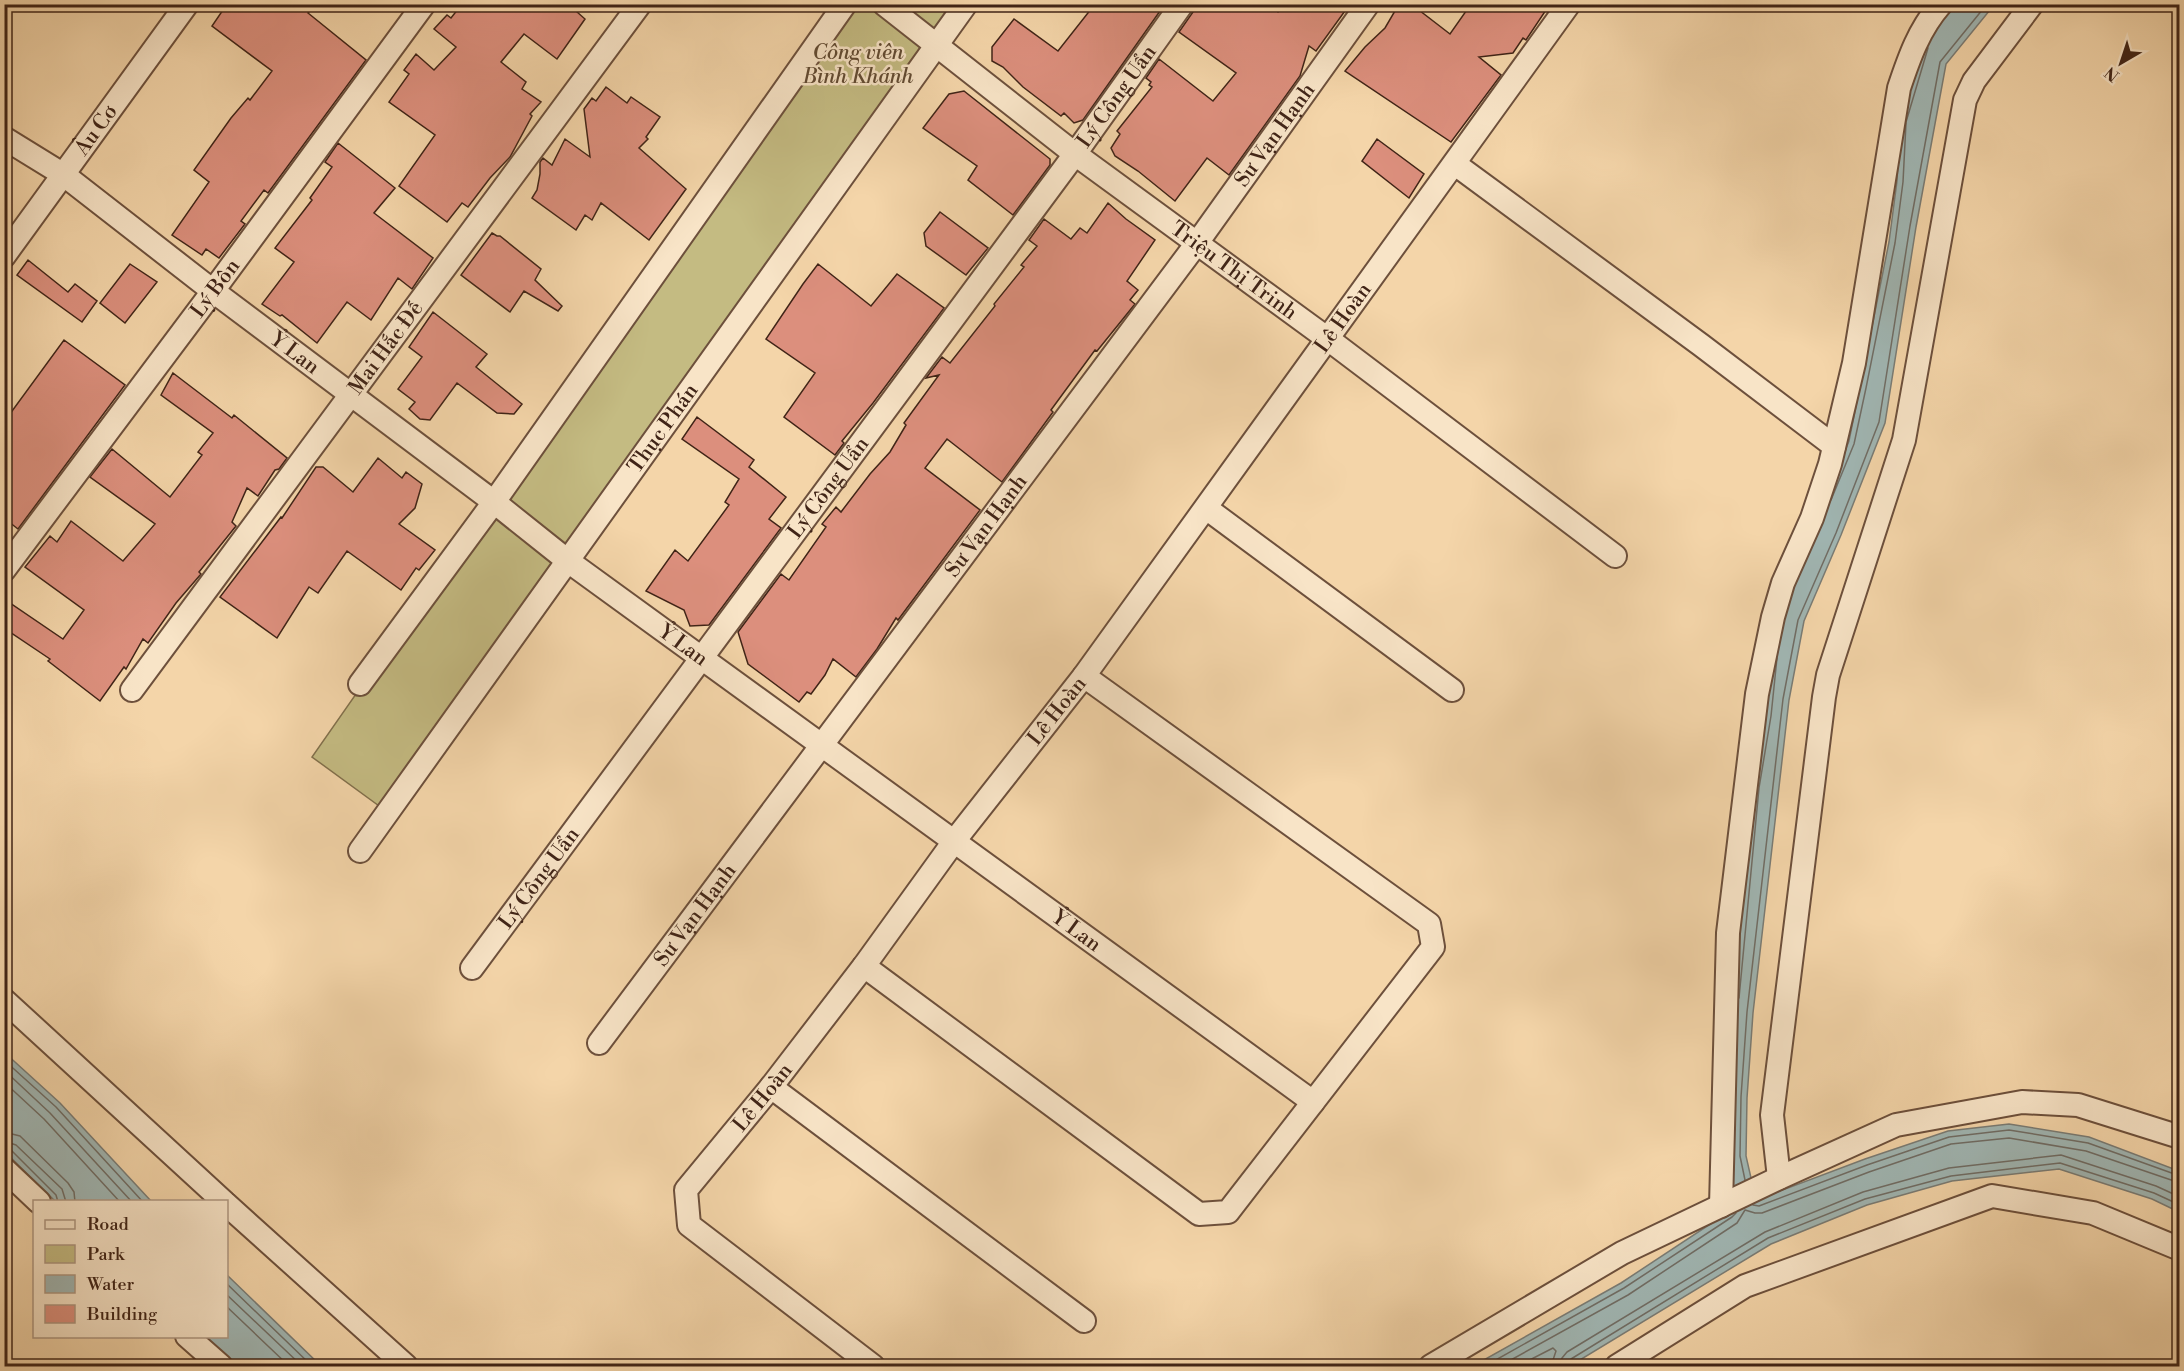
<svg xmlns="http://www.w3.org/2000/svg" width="2184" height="1371" font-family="'Libre Bodoni',serif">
	<rect width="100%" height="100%" fill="#f4d5a9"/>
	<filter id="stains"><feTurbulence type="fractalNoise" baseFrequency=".00333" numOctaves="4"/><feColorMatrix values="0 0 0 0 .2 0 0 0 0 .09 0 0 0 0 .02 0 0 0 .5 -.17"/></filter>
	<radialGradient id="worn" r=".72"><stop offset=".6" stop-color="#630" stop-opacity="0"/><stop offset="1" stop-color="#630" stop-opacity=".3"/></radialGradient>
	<!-- green -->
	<path fill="#c4bb82" stroke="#82704c" stroke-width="1.5" d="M837,5H969L386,811L312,757Z"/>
	<!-- water -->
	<path fill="#a0b6b3" stroke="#7a7c75" stroke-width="1.5" d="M1954,5H1994L1946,64L1916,227L1885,423L1841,535L1804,621L1789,700L1753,1013L1747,1098L1746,1156L1756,1200L1865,1159L1948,1131L2009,1124L2089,1137L2179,1171V1212L2152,1199L2059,1169L1952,1181L1867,1205L1771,1244L1570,1366H1473L1621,1283L1730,1211L1726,1094L1744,867L1774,637L1820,513L1849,441L1889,242L1897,181L1900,122L1923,42Z
		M4,1052L60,1103L151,1201H55L5,1152Z
		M227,1275L321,1366H231L197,1337L226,1336Z"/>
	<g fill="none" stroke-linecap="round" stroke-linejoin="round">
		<!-- shore -->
		<path stroke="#706d65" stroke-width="1.5" d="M1906,122L1928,48
			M1831,500L1854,444L1866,388L1895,243L1903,182L1906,123
			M1739,998L1759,788L1771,716L1777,658
			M4,1060L56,1107L143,1202
			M4,1070L50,1113L132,1202
			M4,1082L44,1119L120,1202
			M4,1132L20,1136L68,1183L74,1192L75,1202
			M4,1141L16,1145L62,1189L66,1202
			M4,1149L11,1150L56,1195L58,1202
			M1745,1180L1740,1156L1741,1097L1747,1012L1783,699L1798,620L1836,533L1879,422L1910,226L1940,62L1987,4
			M1753,1205L1759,1206L1867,1165L1949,1137L2009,1130L2088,1143L2180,1176
			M226,1283L312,1366
			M226,1294L302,1366
			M226,1306L289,1366
			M1485,1366L1624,1288L1732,1217L1736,1213
			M1500,1366L1628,1295L1737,1223L1745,1210L1755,1213H1762L1869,1172L1951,1144L2009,1138L2086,1151L2180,1183
			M1518,1366L1553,1348L1556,1351L1551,1366
			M1560,1366L1562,1358L1567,1352L1765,1232L1863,1192L1949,1168L2061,1155L2156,1186L2180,1197
			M1568,1366L1571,1359L1768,1238L1865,1199L1951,1176L2060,1163L2154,1193L2180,1205"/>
	</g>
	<!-- building -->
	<path fill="#dc8f7d" stroke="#402417" stroke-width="1.5" d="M227,4H316L308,13L366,60L268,193L264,190L241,221L245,224L219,258L206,249L202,255L172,235L209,182L194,170L231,118L248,98L250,100L272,71L212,26Z
		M462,4H568L585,19L557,59L524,34L501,62L526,82L522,89L541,102L530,114L532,116L510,157L490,178L468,207L462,203L447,222L399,186L435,135L389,102L409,74L404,70L416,54L434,70L456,47L434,29L447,15L451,18Z
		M1095,4H1165L1083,120L1074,123L1064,113L1061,116L1023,87L1003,67L992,61V47L1014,19L1058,51Z
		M1195,4H1269L1278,12L1284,4H1350L1316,51L1309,46L1300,76L1229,175L1207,158L1175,201L1138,171L1115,156L1111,148L1120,134L1117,131L1152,87L1149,85L1151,82L1146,78L1159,59L1213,101L1236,73L1179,32L1193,12Z
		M1399,4H1411L1450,34L1471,4H1550L1526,40L1523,38L1513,53L1479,57L1501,75L1451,142L1345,71L1365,47L1385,28Z
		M606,87L627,103L631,97L660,117L646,137L648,139L639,148L686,189L649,240L601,203L592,220L585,215L576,230L532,198L537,190L540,174V162L543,158L552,165L565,139L590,157L584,109L592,98L596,101Z
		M964,91L1050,159V165L1013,215L968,180L977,166L923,128L949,94Z
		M1377,139L1424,174L1409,198L1362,161Z
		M338,143L395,188L374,213L433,258L412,289L398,278L371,320L347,302L317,343L282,315L280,316L262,304L294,262L275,248L312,200L310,198L332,167L325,162Z
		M1108,203L1126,219L1155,240L1127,281L1138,290L1130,300L1135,304L1097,351L1095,350L1051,410L1053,412L1002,482L947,439L925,468L980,510L898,620L896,618L877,649L856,677L833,659L825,675L811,694L807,692L799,702L748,664L738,632L781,574L789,580L826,527L822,524L836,507L841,512L870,474L890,452L906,425L904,423L939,375L926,378L942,357L950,363L995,306L994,304L1024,267L1021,265L1037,246L1029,240L1044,219L1071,239L1080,228L1087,233Z
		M940,212L988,248L966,275L926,246L924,233Z
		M492,233L497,236H500L541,269L535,280L562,306L558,311L524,291L510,312L461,275Z
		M28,260L68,292L75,284L97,301L82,322L17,275Z
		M130,264L157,282L125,323L100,303Z
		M818,264L871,306L897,274L944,308L873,403L842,441L844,443L835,455L784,417L815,373L766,339L803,284Z
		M433,312L487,354L476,367L522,404L514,414L497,413L457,383L430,420L420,419L409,409L415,402L398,389L422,357L409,347Z
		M64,340L125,385L18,529L4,518V422Z
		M173,373L232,418L234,415L287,458L279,469L275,470L258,496L247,488L232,522L236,526L199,572L201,574L176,603L148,643L143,639L126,669L124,667L100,701L48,661L50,659L4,628V599L63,639L84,610L25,567L50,536L57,542L71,521L123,561L155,524L90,477L112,449L170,497L202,455L198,452L213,433L161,395Z
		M697,417L754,460L749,467L786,497L769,519L781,528L709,625L690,626L684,610L646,591L675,550L688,561L729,505L725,502L739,479L682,439Z
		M378,458L402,478L406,472L422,484L415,508L399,524L435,550L419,570L416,568L401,590L347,551L318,593L309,587L277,638L220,597L281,517L282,518L316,467H323L353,492Z"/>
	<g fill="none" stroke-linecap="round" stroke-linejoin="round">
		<defs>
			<g id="minor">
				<path id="s1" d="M884,4L1075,154L1328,339L1615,556"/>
				<path id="s2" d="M4,138L64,175L213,291L494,502L568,561L1313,1102"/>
				<path d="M1455,164L1701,345L1834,446"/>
				<path id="s3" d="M4,256L187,4"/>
				<path d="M1206,508L1452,690"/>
				<path id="s4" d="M4,570L213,291L424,4"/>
				<path d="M360,684L494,502L845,4"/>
				<path id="s5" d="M132,690L640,4"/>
				<path id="s6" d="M360,851L966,4"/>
				<path d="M864,966L1199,1214L1228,1212L1433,947L1429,924L1084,676"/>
				<path id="s7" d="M472,968L1075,154L1182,4"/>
				<path d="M4,1000L224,1202"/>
				<path id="s8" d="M599,1043L1197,243L1368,4"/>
				<path d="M771,1087L1084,1321"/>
				<path d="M4,1169L39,1202"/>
				<path d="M1779,1178L1772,1115L1824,697L1828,675L1904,440L1965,100L1974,81L2032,4"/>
				<path d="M226,1204L406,1366"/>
				<path d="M1721,1206L1728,933L1757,694L1773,617L1783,583L1812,518L1830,464L1854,363L1899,88C1909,58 1919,29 1941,4"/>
				<path d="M187,1336L221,1366"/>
				<path id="s9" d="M873,1366L689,1225L686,1190L771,1087L864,966L955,840L1084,676L1569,4"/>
				<path d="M1431,1366L1622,1253L1779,1178L1896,1125L2022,1102L2078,1105L2180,1137"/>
				<path d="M1617,1366L1745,1286L1992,1196L2093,1213L2180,1249"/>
			</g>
		</defs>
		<!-- minor casing -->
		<use href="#minor" stroke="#6d503c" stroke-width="26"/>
		<!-- minor -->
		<use href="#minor" stroke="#f8e4c7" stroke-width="22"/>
	</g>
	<g text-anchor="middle" stroke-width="5" stroke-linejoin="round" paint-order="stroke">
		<!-- park labels -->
		<g font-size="21" font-style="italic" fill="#614a32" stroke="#f8e4c7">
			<text x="858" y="59">Công viên<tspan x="858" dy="24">Bình Khánh</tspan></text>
		</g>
		<!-- street labels -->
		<g font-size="21" fill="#402417" stroke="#f8e4c7">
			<text dy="7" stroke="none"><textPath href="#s7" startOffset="1084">Lý Công Uẩn</textPath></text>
			<text dy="7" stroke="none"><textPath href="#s3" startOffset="156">Âu Cơ</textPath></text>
			<text dy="7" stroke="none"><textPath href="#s8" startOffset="1132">Sư Vạn Hạnh</textPath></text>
			<text dy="7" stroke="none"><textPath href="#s1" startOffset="440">Triệu Thị Trinh</textPath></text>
			<text dy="7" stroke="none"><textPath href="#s4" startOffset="352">Lý Bôn</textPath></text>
			<text dy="7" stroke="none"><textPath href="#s9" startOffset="1359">Lê Hoàn</textPath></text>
			<text dy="7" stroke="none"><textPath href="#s5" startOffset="426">Mai Hắc Đế</textPath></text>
			<text dy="7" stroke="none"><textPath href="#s2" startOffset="362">Ỷ Lan</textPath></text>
			<text dy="7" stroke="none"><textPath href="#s6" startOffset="520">Thục Phán</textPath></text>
			<text dy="7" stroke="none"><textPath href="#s7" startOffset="598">Lý Công Uẩn</textPath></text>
			<text dy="7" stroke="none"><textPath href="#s8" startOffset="646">Sư Vạn Hạnh</textPath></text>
			<text dy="7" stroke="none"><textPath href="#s2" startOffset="848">Ỷ Lan</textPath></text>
			<text dy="7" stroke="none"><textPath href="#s9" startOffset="873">Lê Hoàn</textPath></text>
			<text dy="7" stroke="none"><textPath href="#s7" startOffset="112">Lý Công Uẩn</textPath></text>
			<text dy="7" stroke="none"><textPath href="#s8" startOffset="160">Sư Vạn Hạnh</textPath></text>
			<text dy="7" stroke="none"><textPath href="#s2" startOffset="1334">Ỷ Lan</textPath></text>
			<text dy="7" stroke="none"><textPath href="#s9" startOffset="387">Lê Hoàn</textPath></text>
		</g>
	</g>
	<!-- margin -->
	<rect width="2184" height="1371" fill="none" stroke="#f4d5a9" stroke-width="24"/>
	<rect x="6" y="6" width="2172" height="1359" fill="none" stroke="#402417" stroke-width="3"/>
	<rect x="12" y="12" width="2160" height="1347" fill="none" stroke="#402417" stroke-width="1.5"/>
	<!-- legend -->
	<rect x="33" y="1200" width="195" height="138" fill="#f8e4c7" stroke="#ae9781" stroke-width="1.5"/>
	<rect x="45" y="1220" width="30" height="9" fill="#f8e4c7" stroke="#ae9781" stroke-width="1.5"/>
	<text x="87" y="1230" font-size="18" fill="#402417">Road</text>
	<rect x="45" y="1245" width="30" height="18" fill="#c4bb82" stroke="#ae9781" stroke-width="1.5"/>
	<text x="87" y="1260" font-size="18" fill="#402417">Park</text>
	<rect x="45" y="1275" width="30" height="18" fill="#a0b6b3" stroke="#ae9781" stroke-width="1.5"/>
	<text x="87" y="1290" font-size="18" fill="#402417">Water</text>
	<rect x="45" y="1305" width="30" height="18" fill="#dc8f7d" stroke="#ae9781" stroke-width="1.5"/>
	<text x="87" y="1320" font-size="18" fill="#402417">Building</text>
	<!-- north arrow -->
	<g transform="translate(2121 63) rotate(219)" stroke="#f8e4c7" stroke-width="4.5" paint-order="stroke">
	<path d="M0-4.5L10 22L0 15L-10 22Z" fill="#402417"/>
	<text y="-9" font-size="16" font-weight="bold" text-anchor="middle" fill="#402417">N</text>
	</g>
	<rect width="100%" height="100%" filter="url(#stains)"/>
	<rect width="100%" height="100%" fill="url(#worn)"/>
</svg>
